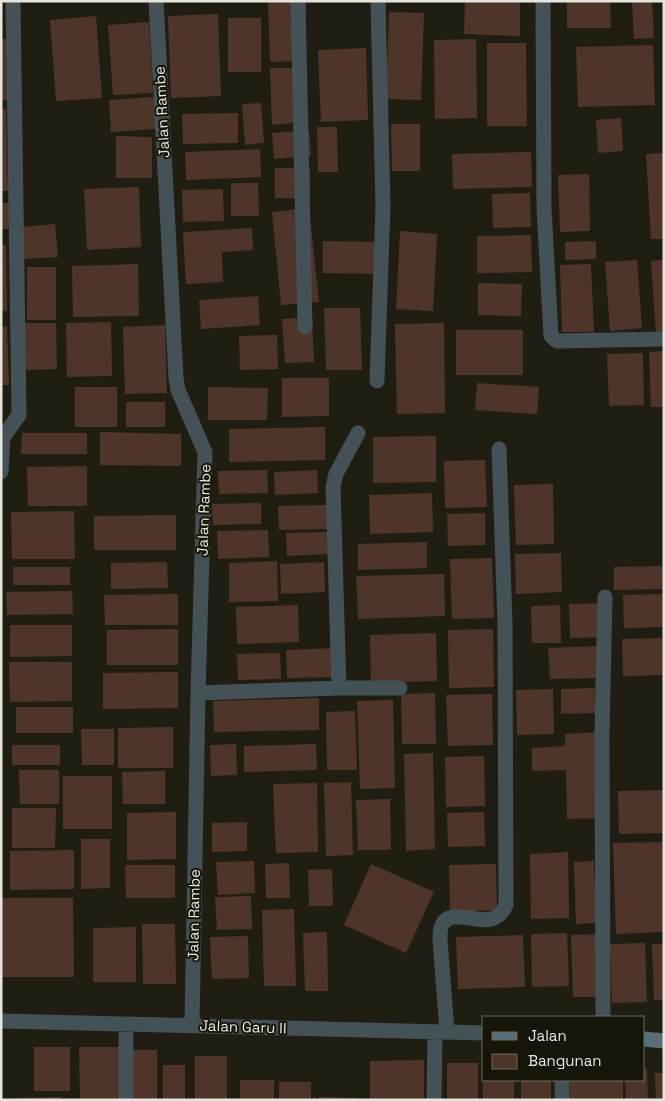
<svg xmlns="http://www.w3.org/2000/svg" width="665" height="1101" font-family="'Space Grotesk',sans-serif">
	<rect width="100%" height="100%" fill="#201e12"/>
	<!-- building -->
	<path fill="#4f3529" d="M268,1H291L297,61L270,62Z
		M465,1H520V36L464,34Z
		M567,1H610L611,28H567Z
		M632,1H652L654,38L634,39Z
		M389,12L424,13L421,100L386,99Z
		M218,14L221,96L171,98L168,16Z
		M96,16L102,98L56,101L50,20Z
		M228,18H261V72H228Z
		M149,22L153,93L113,95L108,25Z
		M1,39H10L13,100H1Z
		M476,39L477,118L435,119L434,40Z
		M487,43H526L527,126H487Z
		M653,45L655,105L578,107L576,47Z
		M366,48L368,120L321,122L318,50Z
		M270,68H298L301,122L272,125Z
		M154,97L156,129L111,132L109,100Z
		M261,103L264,143L245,145L242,104Z
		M1,109H6L8,191H1Z
		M238,113V143L183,144L182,114Z
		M621,118L623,151L598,153L596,120Z
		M391,124H420V171H392Z
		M317,127H337L338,172H318Z
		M309,130L311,156L274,159L272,133Z
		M116,136L152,137V178H116Z
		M260,149L261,177L186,180L185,152Z
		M531,152L532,187L453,189L452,154Z
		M664,153V239H651L646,154Z
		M275,168H310V198H275Z
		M589,174L590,231L560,232L558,175Z
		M231,183H258L259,216H231Z
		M139,187L141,247L87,250L84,189Z
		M223,189L224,221L183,222L182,190Z
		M530,193L531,227L493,228L492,194Z
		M1,203H9V229H1Z
		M309,208L319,302L281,305L272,212Z
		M55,224L58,257L24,259L22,227Z
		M252,228L253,250L222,252L223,282L186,284L183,232Z
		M400,231L437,234L433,311L396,309Z
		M531,235L532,272L477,273V236Z
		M323,241L379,242L377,274L323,273Z
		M596,241V259L565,260V242Z
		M1,245H6L7,311H1Z
		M637,260L642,328L610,331L605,262Z
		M664,260V333L656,334L651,261Z
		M138,264L139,316L73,317L72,266Z
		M591,264L594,332H562L560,265Z
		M27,267H56V320H27Z
		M478,283L522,284L521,316L478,315Z
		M258,296L260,325L201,329L199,300Z
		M324,308H360L362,370H326Z
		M312,317L314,362L285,363L282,319Z
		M111,322L112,376L67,377L66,323Z
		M23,323H56L57,369L24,370Z
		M444,323L445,413L397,414L395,324Z
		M165,325L167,393L125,394L123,327Z
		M7,326L9,385H1V327Z
		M456,330H523V375H456Z
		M277,335L278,369L240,370L239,336Z
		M664,351V407H651L649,352Z
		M643,353L644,405L609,406L607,354Z
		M282,378H329V416L282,417Z
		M477,383L539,387L537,414L475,410Z
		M75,387H117V427H75Z
		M208,387L268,388L267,420H208Z
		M126,402H165V427H126Z
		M325,427V460L229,462V429Z
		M100,432L181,434V466L100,465Z
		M22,433H87V454H21Z
		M436,436V482L373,483V437Z
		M485,460L487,507L445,508L444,461Z
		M87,466V506H28L27,467Z
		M267,470L268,493L219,494L218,471Z
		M317,470L318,493L275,495L274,472Z
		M553,484L554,544L516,545L514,485Z
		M432,493L433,532L370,534L369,495Z
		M261,503V524L213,525L212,504Z
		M327,505L328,529L279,530L278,506Z
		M74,511L75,559H12L11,512Z
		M485,513V545L448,546L447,514Z
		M176,515V550H94V516Z
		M268,530L269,557L218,559L217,531Z
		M330,532V554L287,556L286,533Z
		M427,542V568L358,570V544Z
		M561,553L562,592L516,594L515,554Z
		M492,558L494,618L452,619L450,559Z
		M277,561L278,601L229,602V563Z
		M167,562L168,588L111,589V563Z
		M324,562L325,592L281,594L280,564Z
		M662,566L663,589L614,590V567Z
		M13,567H70V585H13Z
		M444,574L445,616L358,619L356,576Z
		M72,591L73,614L7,615L6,592Z
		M178,594V625H105L104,595Z
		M664,594V627L624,628L623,595Z
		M602,603L603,637L570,638L569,604Z
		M298,605L299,642L237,644L236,607Z
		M560,605L561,643H532L531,606Z
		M10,625H72V656L10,657Z
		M178,629V665H107V630Z
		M493,629L494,687L449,688L448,630Z
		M436,633L437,681L371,683L370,635Z
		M662,638L663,675L623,676L622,639Z
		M599,646L600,678L550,679L548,648Z
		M337,648V677L287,678L286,650Z
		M280,653L281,679L238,680L237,654Z
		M9,662H72V701L10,702Z
		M178,672V708L103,709V673Z
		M595,688V713L561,714V689Z
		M553,689L554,734L517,735L516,690Z
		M435,693L436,744H402L401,694Z
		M492,694L493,745L448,746L446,695Z
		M319,698V730L214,732L213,701Z
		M393,700L395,788L360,789L357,701Z
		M16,707H73V733H16Z
		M355,711L357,770H327L326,712Z
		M173,727V768H118V728Z
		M81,729H114V765H82Z
		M598,732L600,818L567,819L566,770L532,771V748L565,746V734Z
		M236,744L237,775L211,776L210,745Z
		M316,744L317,770L244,772V746Z
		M12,745H60V765H12Z
		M433,753L435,849L406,851L404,754Z
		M484,756L485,806L446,807L445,757Z
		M19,770H59V804H20Z
		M165,771V804H123L122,772Z
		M63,776H112V829H63Z
		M351,782L353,855L326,856L324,783Z
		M317,783L318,852L276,853L273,784Z
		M664,790V833L619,834L618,791Z
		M390,799L391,850H358L356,800Z
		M12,808H56L55,848H12Z
		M176,812V859L127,860V813Z
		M484,812L485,846L448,847L447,813Z
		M247,822V851L212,852V823Z
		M81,839H110V888L81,889Z
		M664,842V932L616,934L613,843Z
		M74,850V889L10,890V851Z
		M568,852L569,918L531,919L530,854Z
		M254,861L255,893L218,895L216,862Z
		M594,861L596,923L576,924L574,862Z
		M289,863L290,898H266L265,864Z
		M371,864L434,892L406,953L344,925Z
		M496,864L497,910L450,912L449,865Z
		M125,865H175V898H126Z
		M332,869L333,906H309L308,870Z
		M251,896L252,929L217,930L215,897Z
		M1,898H73L74,977H1Z
		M294,909L296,986H264L262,910Z
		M142,924H175L176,984H143Z
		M136,927V982H93V928Z
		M327,932L328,991H305L303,933Z
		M567,933L569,986L532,987L531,934Z
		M598,934L600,997H573L571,935Z
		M523,935L525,987L458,989L456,937Z
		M248,936L249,978L212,979L210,937Z
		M645,943L647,1002L612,1003L610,944Z
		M652,944H664V1000H654Z
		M34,1047H70V1091H34Z
		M79,1047H123V1100H80Z
		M130,1050H157V1100H131Z
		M195,1056H227V1100H195Z
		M424,1060V1100H370V1061Z
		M447,1063H478V1100H447Z
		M163,1065H185V1100H163Z
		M644,1069H647L648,1100H626L625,1080H644Z
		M655,1073H664V1100H656Z
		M240,1080H274V1100H240Z
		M483,1080H514V1100H483Z
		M521,1080H551V1100H521Z
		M570,1080H623V1100H570Z
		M279,1082H311V1100H279Z
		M61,1097V1100H17V1098Z
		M319,1097L358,1098V1100H319Z"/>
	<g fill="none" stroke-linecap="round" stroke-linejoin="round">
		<!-- street -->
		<path stroke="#445157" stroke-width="15" d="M156,1L176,378L178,390L205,452L198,693L192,1025
			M298,1L305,327
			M543,1L544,208L551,336L557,341L664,339
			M377,381L383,206L378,1
			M1,472L3,437L19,415L13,1
			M339,688H400
			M198,693L339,688L333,487L336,474L358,433
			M603,1017L602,734L605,597
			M1,1021L484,1033
			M447,1032L440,939C440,934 440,927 443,923C457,904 492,937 506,905L505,623L499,449
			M562,1080V1100
			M126,1100V1024
			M434,1100L435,1033"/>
		<!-- secondary -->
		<path stroke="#596e77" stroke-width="15" d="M644,1039L664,1041"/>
	</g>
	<g text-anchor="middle" stroke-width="4" stroke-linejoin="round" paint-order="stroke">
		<!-- street labels -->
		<g font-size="15" fill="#e6e5dd" stroke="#171509">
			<text transform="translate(162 112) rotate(-93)" y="5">Jalan Rambe</text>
			<text transform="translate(204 510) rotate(-88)" y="5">Jalan Rambe</text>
			<text transform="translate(194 915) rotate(-89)" y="5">Jalan Rambe</text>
			<text transform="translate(243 1027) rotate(2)" y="5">Jalan Garu II</text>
		</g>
	</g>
	<!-- border -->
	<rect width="665" height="1101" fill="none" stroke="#e6e5dd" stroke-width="5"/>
	<!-- legend -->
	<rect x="482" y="1016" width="162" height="65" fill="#171509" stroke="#6a685e"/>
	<rect x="492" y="1032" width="25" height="8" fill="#596e77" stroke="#6a685e"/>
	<text x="528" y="1041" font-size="15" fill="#e6e5dd">Jalan</text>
	<rect x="492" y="1054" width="25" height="15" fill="#4f3529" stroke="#6a685e"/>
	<text x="528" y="1066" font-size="15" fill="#e6e5dd">Bangunan</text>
</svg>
